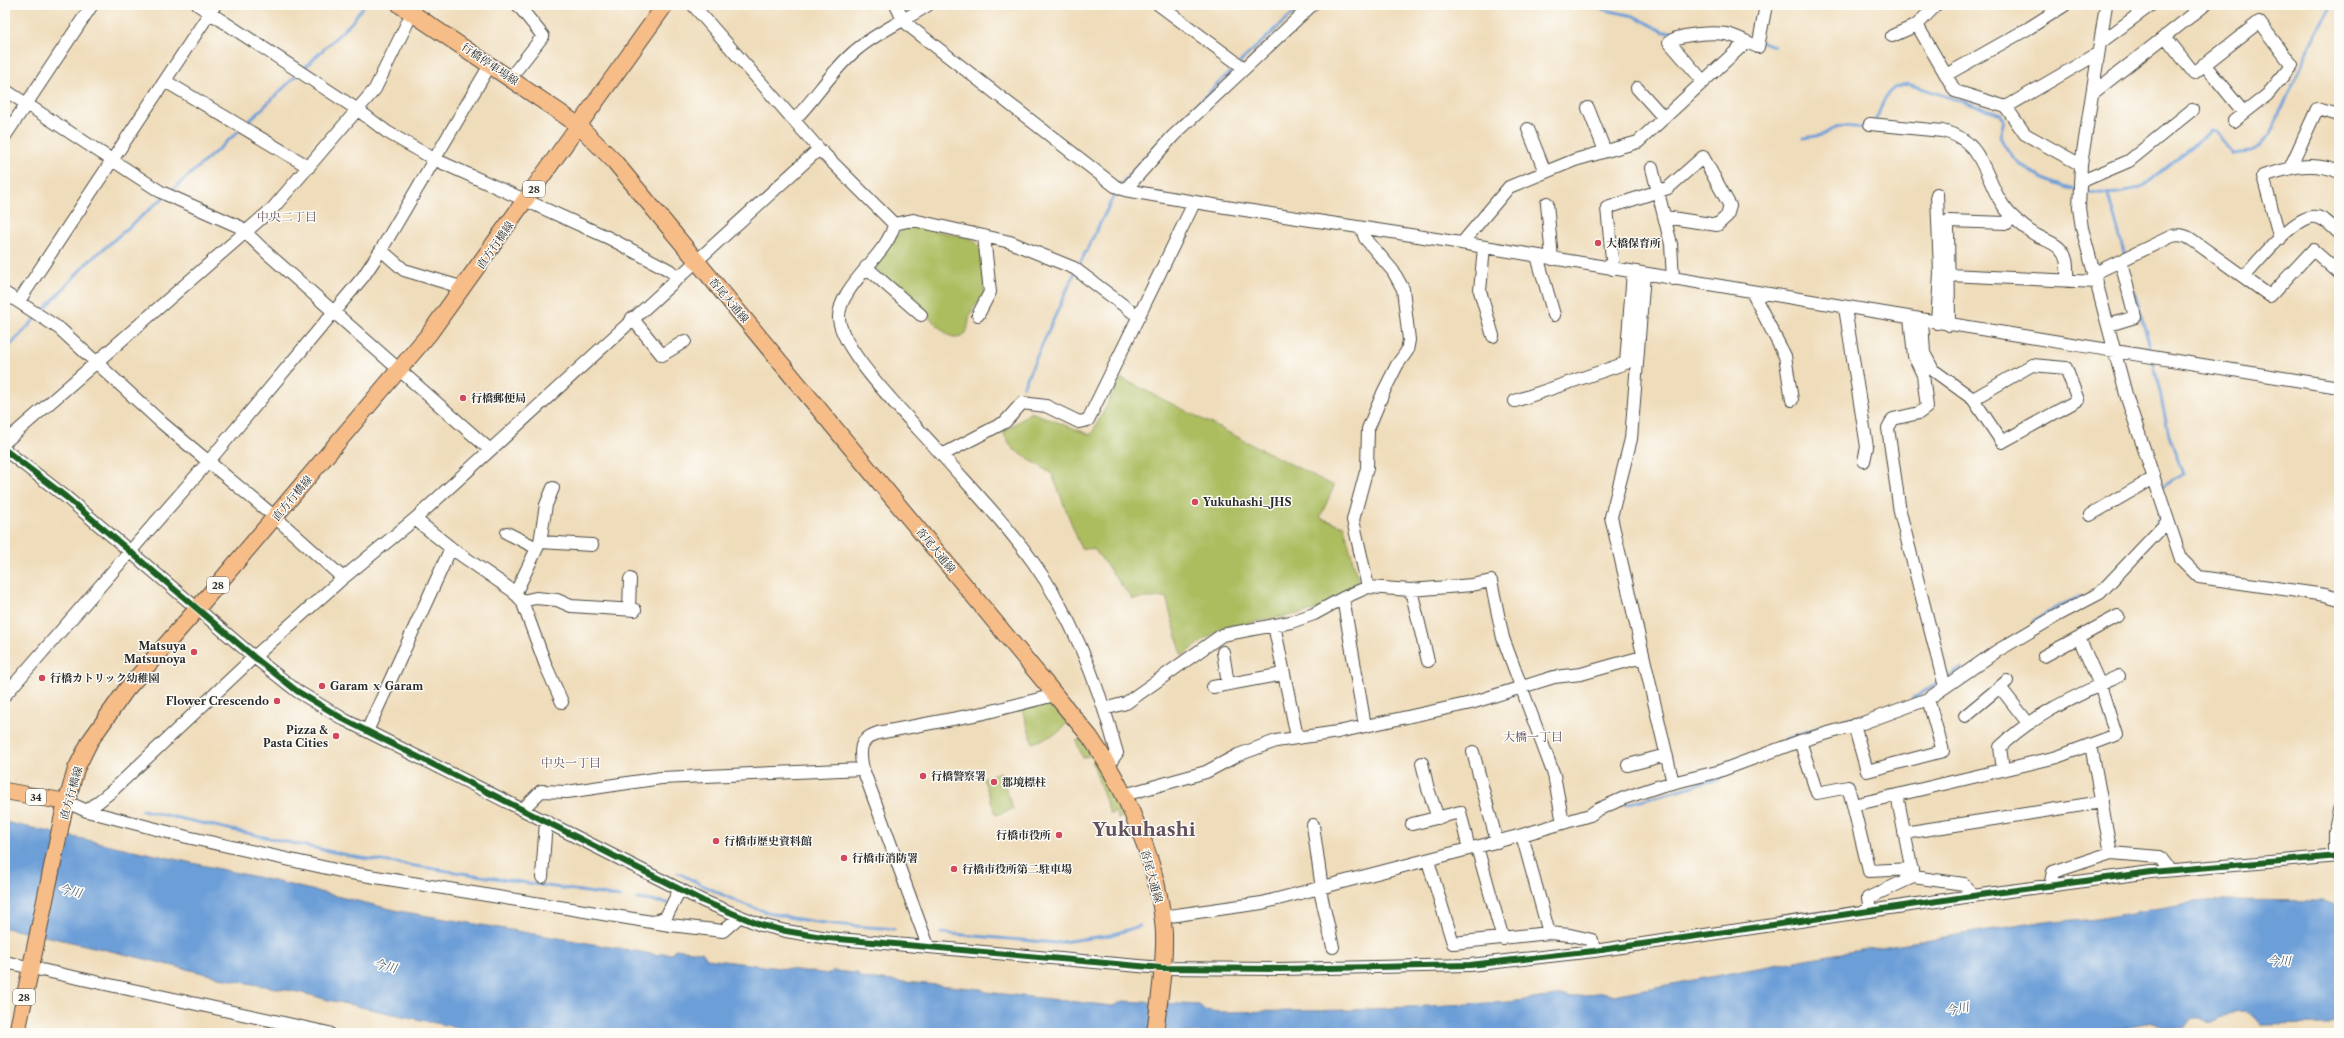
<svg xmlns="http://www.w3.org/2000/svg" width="2344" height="1038" font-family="'Libre Caslon Text','Noto Serif JP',serif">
	<rect width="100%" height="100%" fill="#fdfcf7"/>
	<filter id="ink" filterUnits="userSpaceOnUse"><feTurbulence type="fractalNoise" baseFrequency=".025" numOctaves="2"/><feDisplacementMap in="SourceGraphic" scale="8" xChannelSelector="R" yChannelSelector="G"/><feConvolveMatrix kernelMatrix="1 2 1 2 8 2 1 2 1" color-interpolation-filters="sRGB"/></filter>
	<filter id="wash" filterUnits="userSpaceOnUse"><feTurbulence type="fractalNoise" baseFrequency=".012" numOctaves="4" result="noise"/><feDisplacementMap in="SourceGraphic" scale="16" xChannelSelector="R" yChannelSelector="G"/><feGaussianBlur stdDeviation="0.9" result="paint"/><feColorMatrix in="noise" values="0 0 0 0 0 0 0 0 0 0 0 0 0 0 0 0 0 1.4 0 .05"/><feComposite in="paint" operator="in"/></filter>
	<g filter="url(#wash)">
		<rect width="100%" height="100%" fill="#efdcba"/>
		<!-- green -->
		<path fill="#acbd60" stroke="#6c7446" d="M906,225L970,238C988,247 983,277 984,295C981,300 975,305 972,310C966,322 972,345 948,335L880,273L874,265Z
			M1121,378L1334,486L1320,518L1344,526L1358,581L1314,611L1221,628L1182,656L1166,597L1132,599L1094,549L1081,548L1052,474L1013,449L1003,433L1031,412L1091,435Z
			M1049,701L1067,723L1058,733L1033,743L1022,710Z
			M1080,739L1092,755L1083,758L1076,741Z
			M1095,760L1113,795L1122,817L1118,819L1116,812L1110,814L1092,761Z
			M1000,772L1013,809L996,815L983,778Z"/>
		<!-- water -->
		<path fill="#6c9ed7" stroke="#4c6481" d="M5,822L261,878L399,911L658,955L662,953L672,954L675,949L702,952L707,959L829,974L832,971L857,973L861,978L981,989L986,992L1113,1006L1123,1001L1199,1005L1205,1010L1219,1012L1351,1010L1508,1002L1564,995C1579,1002 1597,987 1613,995L1817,957L2052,920L2061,922L2097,919L2195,902L2221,900L2324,901L2339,906V1020L2328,1024L2262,1025C2258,1022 2255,1017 2251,1014C2239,1005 2221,1019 2210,1023L2200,1018H2192L2185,1027L2165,1028L2154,1022L2089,1033H482L328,1000C291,988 252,986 215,976C145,959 76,942 5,928Z"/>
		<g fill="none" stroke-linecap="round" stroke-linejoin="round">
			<!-- stream -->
			<path stroke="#6c9ed7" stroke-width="3" d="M1582,5L1634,16L1664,32H1679
				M1762,42L1774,46
				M1240,62L1302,5
				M302,70L352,22L364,5
				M1183,118L1236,66
				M1875,121C1885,103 1882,88 1908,84L2001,114L2004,120L2000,136C2012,166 2047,185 2078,190
				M244,126L298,74
				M1804,138L1822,135L1838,126L1869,128
				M1120,185L1166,135
				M2083,191C2105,195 2125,195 2145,185L2212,130L2216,131L2232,154L2251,152L2257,149L2270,134L2318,30L2332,5
				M170,192L240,130
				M2108,195L2125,256
				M1078,267L1117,190
				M2134,290L2152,354
				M42,312L86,264L164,197
				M5,351L36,318
				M2153,360L2169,435L2183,474L2161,487
				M1023,387L1075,272
				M2156,526L2161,513
				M2034,622L2059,606L2081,596
				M1946,678L1962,668
				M1912,699L1940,682
				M1785,740L1819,727L1881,710
				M1626,804L1719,779L1723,775
				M142,810L356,857L620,897
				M678,873C711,889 743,907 779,915C816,924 856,926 894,929
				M637,899L668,903
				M941,933L1055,943L1111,935L1140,926"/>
		</g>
	</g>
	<g filter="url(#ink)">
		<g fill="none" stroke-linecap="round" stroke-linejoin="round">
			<defs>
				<path id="minor" d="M198,5L358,110L387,132L434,159L609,238L669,270L679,278
					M693,5L819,149L894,224
					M896,5L903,20L913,29L1115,186L1125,190C1238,211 1353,225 1467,244C1757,292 2048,341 2339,387
					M1159,5L1244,68
					M2065,5L2029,28L1946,75L1955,91L2006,107L2097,54
					M2106,5L2081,165L2079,208L2082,228L2127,398L2181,559L2199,577L2325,595L2339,599
					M1917,25L1946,75
					M1892,36L1917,25L1936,5
					M2165,36L2194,73L2259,22L2292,65L2267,95L2234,121
					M2100,43L2151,5
					M2204,64L2244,113
					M510,78L543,36L518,5
					M165,81L309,167
					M1704,82L1669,42C1679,34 1713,32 1726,34C1737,36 1748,43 1758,47L1766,5
					M1637,88L1664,118
					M5,90L161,192L240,227L267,253L489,449
					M2093,93L2205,5
					M2006,107L2025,134L2081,165
					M1588,108L1605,151
					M794,120C816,98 831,71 855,51C877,32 904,21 928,5
					M1870,124L1942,131C1988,140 1983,185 2010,214C2018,222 2027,230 2036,235C2044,240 2054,242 2060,249C2069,258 2067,269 2067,281
					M1528,129L1545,172
					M5,136L92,5
					M1652,168L1671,244L1673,279
					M2290,168L2317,109L2339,115
					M2080,182L2129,161L2192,110
					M1125,190L1173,136L1312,5
					M1937,194L1940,273L1937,323
					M1547,203L1552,259
					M894,224C890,253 837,287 839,319C842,354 918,427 942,455C973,490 1006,524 1033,562C1074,619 1099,686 1117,753L1109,764
					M894,224L913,220L1010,242L1074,268L1139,317
					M1362,229L1365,238L1393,271L1403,289L1409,340L1407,351L1397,365L1383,393L1368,429L1367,468L1353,520L1368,587
					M2280,239L2263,176C2289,168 2313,160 2339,172
					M1462,243L1509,187L1575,160L1638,142L1746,42
					M1484,247L1480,291L1493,336
					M381,250L404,270L464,288
					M1537,256L1554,315
					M866,267L921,315
					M1613,269L1607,208L1668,188L1703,157L1730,206L1727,216L1717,225L1665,217
					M2095,273L2172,236C2182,234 2187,236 2195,242L2270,296L2313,250L2339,273
					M1644,274L1631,439L1611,517L1673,783
					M1949,275L2097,282
					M2244,277C2258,262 2296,213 2316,217C2325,218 2332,227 2339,233
					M1752,292L1785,356L1792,400
					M5,293L60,329L162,423L275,517L343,578
					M19,301L215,5
					M1845,308L1867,447L1864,461
					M978,315L990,292L984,236
					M632,318L662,355L685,341
					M1910,318L1914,356L1923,375L1927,407L1919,413L1893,419L1888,428L1900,512L1945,687
					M1922,320L1924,353L1933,370L1973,399L2032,365L2066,368L2078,400L2002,442L1973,399
					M1949,325L1948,221L2007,223L2011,215
					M2109,325L2135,317L2121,262
					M1515,401L1626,363L1633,272
					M5,442L273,208L375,89L416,5
					M5,450L66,497L254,657L297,691L345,720L703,901L761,925L786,931L828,938L1161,968L1280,969L1470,965L1594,951L1965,897L2151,872L2339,856
					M942,455L1005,422L1022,403L1046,406L1079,422L1088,420L1194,203
					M2090,515L2154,478
					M415,519L451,548L513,591L522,601L546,666L562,702
					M507,533L537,548
					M540,542L546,505L553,488
					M1411,590L1428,661
					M515,594L540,542L592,545
					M522,601L536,598L557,600L571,606L635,610
					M629,609L630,579
					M1274,625L1297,737
					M1223,652L1228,684
					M2044,656L2118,616
					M1213,687L1283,674
					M2000,687L2028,723
					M5,695L209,461L363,277L381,250L490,65
					M1104,709L1126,703L1222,635L1291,622L1314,614L1343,598
					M1965,716L2007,681
					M1854,725L1867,771L1943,751L1928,699
					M1365,726L1343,598L1368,587L1411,590L1472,585L1491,581L1503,638L1554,775L1563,823
					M367,731L451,548
					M1800,741L1817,793L1848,787L1853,805
					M2091,745L2111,853
					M1473,752L1497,842
					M1422,763L1428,789L1438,818
					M1628,765L1666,755
					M2003,770L2000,747C2034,714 2076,696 2119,676
					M1124,795L1206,772L1238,755L1276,741L1338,732L1471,703L1554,677L1581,674L1642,657
					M1897,795L1853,805L1869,871L1912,869
					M67,802L87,811L187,837L345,872L670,925L723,931L739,917
					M523,809L541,791L567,792L661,778L863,769
					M87,811L113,790L254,657L343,578L415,519L819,149
					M1412,824L1460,812L1469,849
					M1313,825L1322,889L1321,895L1333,947
					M1904,833L2102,802
					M1522,835L1549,933
					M1477,847L1503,939
					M2334,856V832L2339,810
					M1428,861L1453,943L1549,933L1570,935L1592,940L1594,951
					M542,877L546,821
					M1913,877L1964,884L1972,896
					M2050,886L2053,872L2111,853L2160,857L2170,870
					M1870,911L1868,898L1913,877L1897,795L2057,757L2116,735L2100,685L2079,638
					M1162,917L1262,903L1522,835L1590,815L1597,810L1624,798L1660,786L1717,772L1800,741L1860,724L1928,699L1997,651L2058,615L2100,593L2168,521
					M654,922L666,917L680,889
					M928,946L863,769C859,750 859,739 878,733L984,713L1055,695
					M5,962L329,1033"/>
				<path id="major" d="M400,5L558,111L578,125L614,161L1090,737C1127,791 1160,867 1164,933C1165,966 1159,1001 1155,1033
					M5,791L67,802
					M17,1033L63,815L76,769L90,741L126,690L197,609L429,334L665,5"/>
			</defs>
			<!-- minor casing -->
			<use href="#minor" stroke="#484640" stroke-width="14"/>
			<!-- major casing -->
			<use href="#major" stroke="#484640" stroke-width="18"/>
			<!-- minor -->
			<use href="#minor" stroke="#fff" stroke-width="12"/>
			<!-- major -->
			<use href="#major" stroke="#f7bd88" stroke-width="16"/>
			<defs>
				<path id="cycleway" d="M5,450L66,497L254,657L297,691L345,720L703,901L761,925L786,931L828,938L1161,968L1280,969L1470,965L1594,951L1965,897L2151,872L2339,856"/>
			</defs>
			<!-- cycleway casing -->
			<use href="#cycleway" stroke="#fdfcf7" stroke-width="8"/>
			<!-- cycleway -->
			<use href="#cycleway" stroke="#1b5e20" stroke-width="6"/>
		</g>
	</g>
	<!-- markers -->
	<g fill="#d1495b" stroke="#fdfcf7" stroke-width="1.5">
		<circle cx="1598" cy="243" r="4"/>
		<circle cx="463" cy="398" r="4"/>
		<circle cx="1195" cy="502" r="4"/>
		<circle cx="194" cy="652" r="4"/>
		<circle cx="42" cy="678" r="4"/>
		<circle cx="322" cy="686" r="4"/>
		<circle cx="277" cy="701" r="4"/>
		<circle cx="336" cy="736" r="4"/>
		<circle cx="923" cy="776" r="4"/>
		<circle cx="994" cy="782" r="4"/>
		<circle cx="1059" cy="835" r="4"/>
		<circle cx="716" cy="841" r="4"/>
		<circle cx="844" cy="858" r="4"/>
		<circle cx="954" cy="869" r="4"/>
	</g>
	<g text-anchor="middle" stroke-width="3" stroke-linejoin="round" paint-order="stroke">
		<!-- shield labels -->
		<g fill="#fdfcf7" stroke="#6a6a68" stroke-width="1">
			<rect x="523" y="181" width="22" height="16" rx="3"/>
			<rect x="207" y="577" width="22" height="16" rx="3"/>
			<rect x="26" y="789" width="20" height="16" rx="3"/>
			<rect x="13" y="989" width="22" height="16" rx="3"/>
		</g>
		<g font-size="10" font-weight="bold" fill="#2b2b2b">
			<text x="534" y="193">28</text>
			<text x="218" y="589">28</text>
			<text x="36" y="801">34</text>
			<text x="24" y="1001">28</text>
		</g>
		<!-- street labels -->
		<g font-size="11" fill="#2b2b2b" stroke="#fdfcf7">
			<text transform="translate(490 64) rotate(34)" y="4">行橋停車場線</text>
			<text transform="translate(495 245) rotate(-55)" y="4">直方行橋線</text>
			<text transform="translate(729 300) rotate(50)" y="4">沓尾大通線</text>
			<text transform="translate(292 498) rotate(-50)" y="4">直方行橋線</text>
			<text transform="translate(936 550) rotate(51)" y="4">沓尾大通線</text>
			<text transform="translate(71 793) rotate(-74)" y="4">直方行橋線</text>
			<text transform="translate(1152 876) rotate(75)" y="4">沓尾大通線</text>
		</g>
		<!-- poi labels -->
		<g font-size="11" font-weight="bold" fill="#2b2b2b" stroke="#fdfcf7" text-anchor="start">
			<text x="1606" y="247">大橋保育所</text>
			<text x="471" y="402">行橋郵便局</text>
			<text x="1203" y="506">Yukuhashi_JHS</text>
			<text x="186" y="650" text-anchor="end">Matsuya<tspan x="186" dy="13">Matsunoya</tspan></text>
			<text x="50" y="682">行橋カトリック幼稚園</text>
			<text x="330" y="690">Garam ｘ Garam</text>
			<text x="269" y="705" text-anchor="end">Flower Crescendo</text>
			<text x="328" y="734" text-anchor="end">Pizza &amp;<tspan x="328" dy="13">Pasta Cities</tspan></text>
			<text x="931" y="780">行橋警察署</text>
			<text x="1002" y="786">郡境標柱</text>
			<text x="1051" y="839" text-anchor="end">行橋市役所</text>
			<text x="724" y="845">行橋市歴史資料館</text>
			<text x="852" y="862">行橋市消防署</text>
			<text x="962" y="873">行橋市役所第二駐車場</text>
		</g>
		<!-- neighbourhood labels -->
		<g font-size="12" fill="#62525e" stroke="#fdfcf7">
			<text x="287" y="221">中央二丁目</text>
			<text x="1533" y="741">大橋一丁目</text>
			<text x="571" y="767">中央一丁目</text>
		</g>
		<!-- water labels -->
		<g font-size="12" font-style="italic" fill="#455970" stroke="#fdfcf7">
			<text transform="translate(70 891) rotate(13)" y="4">今川</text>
			<text x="2279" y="965">今川</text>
			<text transform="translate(385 966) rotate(13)" y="4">今川</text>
			<text transform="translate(1957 1009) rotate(-11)" y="4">今川</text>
		</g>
		<!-- town labels -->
		<g font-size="19" font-weight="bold" fill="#62525e" stroke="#fdfcf7">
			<text x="1144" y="836">Yukuhashi</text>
		</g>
	</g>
	<!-- margin -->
	<rect width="2344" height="1038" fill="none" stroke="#fdfcf7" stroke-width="20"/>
</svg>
